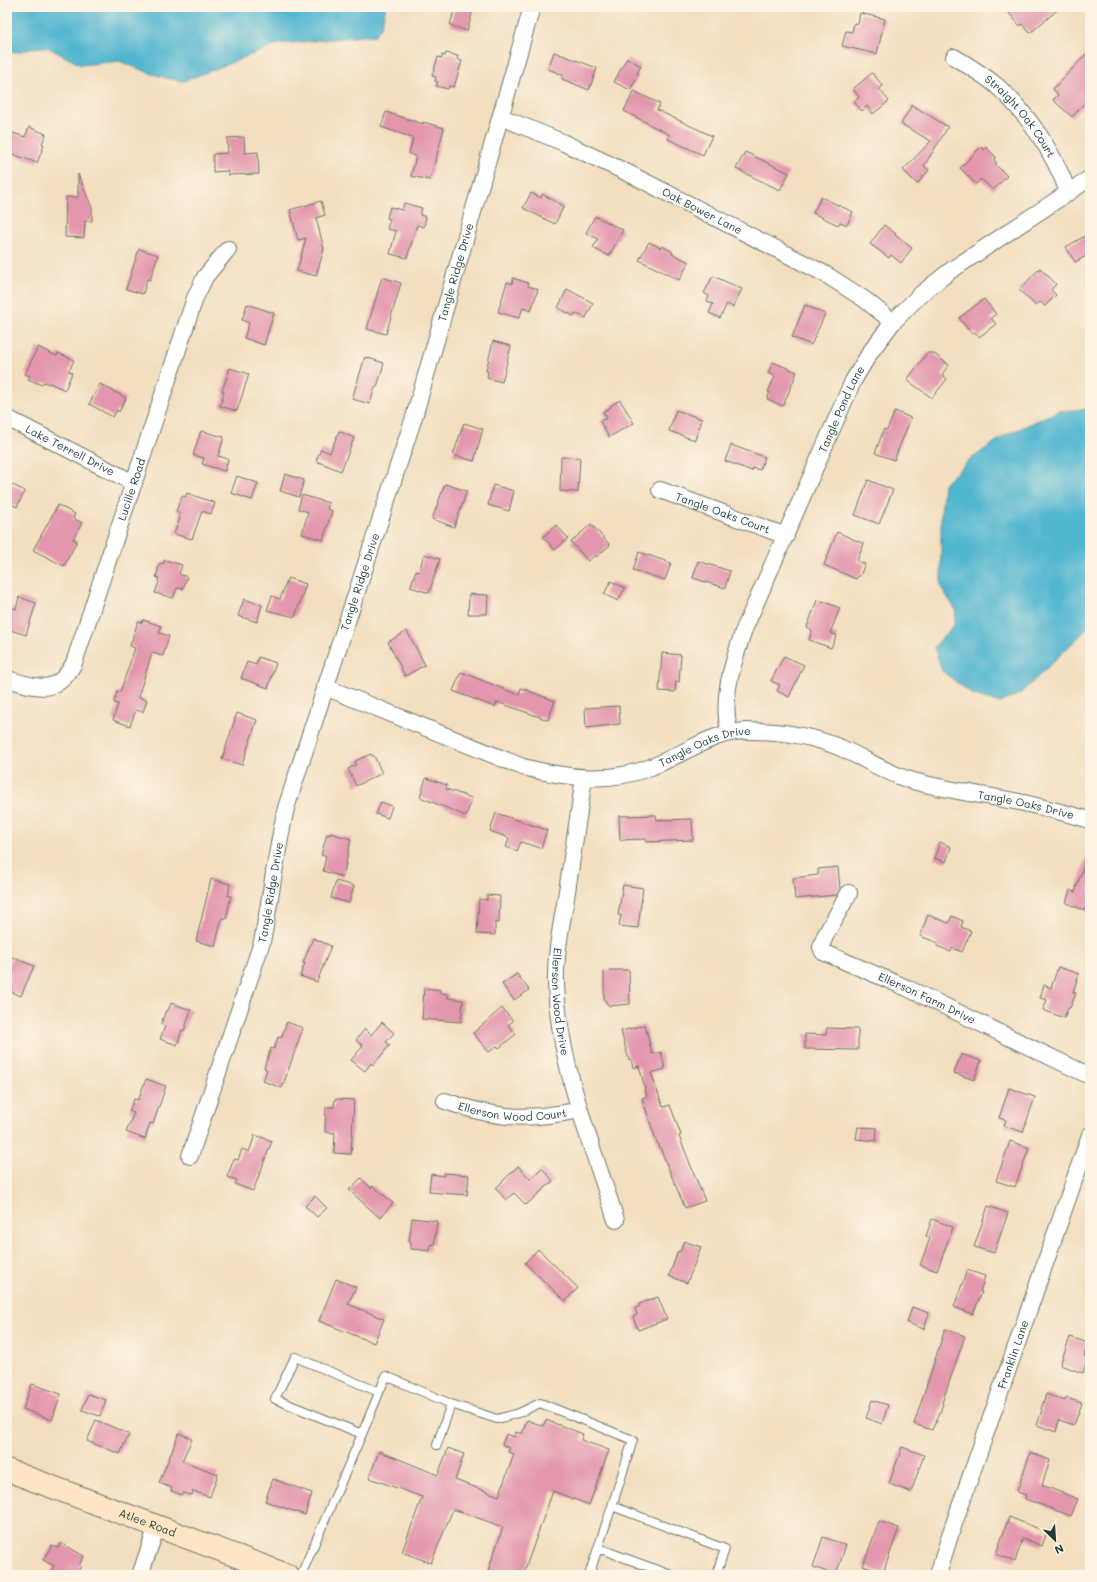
<svg xmlns="http://www.w3.org/2000/svg" width="1097" height="1582" font-family="Mali,sans-serif">
	<rect width="100%" height="100%" fill="#fcf5e5"/>
	<filter id="ink" filterUnits="userSpaceOnUse"><feTurbulence type="fractalNoise" baseFrequency=".025" numOctaves="2"/><feDisplacementMap in="SourceGraphic" scale="8" xChannelSelector="R" yChannelSelector="G"/><feConvolveMatrix kernelMatrix="1 2 1 2 8 2 1 2 1" color-interpolation-filters="sRGB"/></filter>
	<filter id="wash" filterUnits="userSpaceOnUse"><feTurbulence type="fractalNoise" baseFrequency=".012" numOctaves="4" result="noise"/><feDisplacementMap in="SourceGraphic" scale="16" xChannelSelector="R" yChannelSelector="G"/><feGaussianBlur stdDeviation="0.9" result="paint"/><feColorMatrix in="noise" values="0 0 0 0 0 0 0 0 0 0 0 0 0 0 0 0 0 1.4 0 .05"/><feComposite in="paint" operator="in"/></filter>
	<g filter="url(#wash)">
		<rect width="100%" height="100%" fill="#f3dec0"/>
		<!-- water -->
		<path fill="#51b6d0" stroke="#387a82" d="M7,7H386L381,27L375,35L279,44L184,81L170,79L150,73L119,61L81,65L47,47H39L17,52L7,51Z
			M1090,409V626L1021,693L1000,703L972,694L942,671L934,647L954,625L956,610L941,587V515L944,484L971,459L1004,436L1058,411Z"/>
		<g id="blocks">
			<!-- building -->
			<path fill="#e396ad" d="M455,7H474L467,31L450,25Z
				M1004,7H1061L1030,33L1022,24L1020,26Z
				M860,13L885,19L877,54L842,46L846,31L852,32L854,23L858,24Z
				M1090,50V97L1072,117L1053,100L1058,95L1053,89Z
				M554,52L597,68L589,90L562,79L563,75L548,69Z
				M446,53L458,56L457,59L462,61L454,87L449,86L448,89L436,86L438,82L435,81L436,77L432,76L438,57L442,58V55L445,56Z
				M627,58L641,66L637,73L639,74L630,90L614,82Z
				M872,73L883,86L879,89L889,101L873,114L867,106L862,111L854,102L859,97L853,89Z
				M634,91L660,104L657,110L712,136L703,155L668,139L670,135L624,111Z
				M912,105L948,127L924,166L929,170L917,184L903,170L931,141L901,124Z
				M386,112L423,124V122L444,128L430,180L411,176L416,156L409,154L413,138L381,127Z
				M29,127L46,134L42,144L44,145L37,163L7,152V131L25,137Z
				M244,137L245,153L258,152L259,174L228,175V171L213,172V154L228,153L227,138Z
				M981,147L984,150L986,147L996,157L994,160L997,163L995,164L1007,176L993,190L981,179L976,184L960,168Z
				M745,152L789,173L780,190L736,169Z
				M78,174L92,208V221H85L84,238L65,237L66,197H78Z
				M531,193L541,198L542,194L564,206L555,224L523,208Z
				M821,197L853,212L847,225L840,222L838,225L813,213Z
				M321,201L325,215L316,218L324,249L316,276L297,271L306,238L298,240L290,210Z
				M404,203L422,208L420,215L426,217L424,227L417,225L407,258L390,254L396,231L387,229L390,219L387,218L390,207L402,210Z
				M595,216L623,230L609,256L593,248L598,239L586,233Z
				M884,225L896,234L895,235L912,248L901,263L891,255L889,258L870,244Z
				M1090,233V254L1075,262L1066,247Z
				M649,242L661,248L662,246L673,252L672,254L689,262L679,280L639,260Z
				M139,249L158,255L150,280L147,279L143,294L126,289Z
				M1040,268L1056,284L1051,290L1056,295L1045,306L1040,302L1036,306L1019,290Z
				M713,276L742,289L733,307L727,304L720,318L709,313L713,304L707,301L709,296L704,293Z
				M382,277L401,283L386,334L367,329Z
				M513,278L528,283V286L538,289L531,311L523,308L519,318L498,312L507,282L512,284Z
				M567,289L593,303L586,318L575,313L574,316L558,308Z
				M984,299L996,314L991,318L996,324L979,337L975,332L972,334L959,318Z
				M247,304L274,313L264,345L244,338L249,323L242,320Z
				M805,305L825,314L811,345L792,337Z
				M493,341L511,346L502,382L487,378L488,371H486Z
				M38,347L57,356L58,353L74,360L69,371L72,373L65,390L50,383L49,384L44,382L42,385L28,379L30,376L25,374Z
				M927,353H933L949,365L942,374L947,379L932,398L907,380Z
				M365,357L384,363L377,387H375L370,404L352,399Z
				M773,362L797,372L783,406L767,399L770,392H768L775,376L768,373Z
				M230,368L249,374L237,411L220,406L224,392L222,391Z
				M100,384L126,398L119,412L117,410L113,417L89,404Z
				M620,400L634,423L609,437L600,421L607,418L603,412L611,407L610,406Z
				M676,410L702,419L695,440L669,431Z
				M895,411L911,418L894,460L875,453L884,429L887,430Z
				M464,423L483,429L474,461L453,455Z
				M201,431L224,437L218,456L228,459L225,471L202,464L204,458L193,455Z
				M339,431L354,438L341,471L316,461L321,449L330,453Z
				M731,445L765,457L760,470L753,468L752,471L725,461Z
				M561,457L580,458L578,492L560,491Z
				M285,474L304,480L299,497L280,491Z
				M237,476L258,483L252,500L231,493Z
				M868,480L893,490L879,524L855,515Z
				M7,482L25,491L17,507L7,502Z
				M445,484L467,491L454,527L432,519Z
				M493,485L514,491L509,511L488,505Z
				M187,493L215,503L211,514L202,511L192,539L174,534L180,518L178,517L180,513L176,511L182,496L185,497Z
				M302,495L329,503L327,509L332,511L323,540L302,534L308,512L298,509Z
				M58,505L75,514L73,518L82,523L73,539L77,541L64,566L33,550Z
				M591,524L610,545L596,557L595,555L588,561L571,542Z
				M556,525L568,538L555,550L543,537Z
				M837,532L864,544L857,561L865,564L860,576H858L856,579L824,565Z
				M639,552L671,563L665,580L633,570Z
				M424,554L440,559L429,593L410,587L416,571L419,572Z
				M165,560L182,565L179,574L187,577L183,589L177,588L173,598L155,593L159,582L158,581L159,578L156,577L160,563L163,564Z
				M698,561L730,571L725,588L693,578Z
				M288,578L306,584L295,617L267,610L272,596L280,599Z
				M611,581L625,588L618,601L604,594Z
				M469,594L488,595L487,614H468Z
				M19,597L36,603L26,635L7,629V606L16,609Z
				M244,599L262,605L257,622L238,616Z
				M817,600L822,602V601L840,608L830,633L837,635L831,648L809,640L812,630L807,627Z
				M143,620L161,626L159,633L169,636L163,656L152,653L138,697L147,700L143,712L136,710L130,726L113,720L118,704L114,703L117,691L120,692L135,648L130,646L138,621L142,623Z
				M407,631L425,665L405,676L388,642Z
				M662,653L681,655L679,682L676,681L675,692L659,691Z
				M784,656L804,665L789,697L777,691L780,685L771,681Z
				M258,657L276,663L268,688L241,678L247,662L256,665Z
				M461,672L519,695L521,688L555,701L548,720L497,702L495,707L453,691Z
				M619,706L620,724L586,728L585,708Z
				M237,713L257,720L242,765L222,759Z
				M371,754L372,756H374L382,773L356,786L348,769L356,765L355,761Z
				M426,778L447,785L446,789L472,798L466,816L420,797Z
				M381,802L392,806L388,818L376,814Z
				M496,813L547,830L541,848L521,842L517,851L506,847L509,838L490,831Z
				M656,815L657,820L692,819L693,840L646,842V839L620,840L619,816Z
				M330,833L351,839L343,877L323,871L326,856L321,855L327,834L330,835Z
				M940,842L951,847L946,862L934,858Z
				M1088,853H1090V912L1066,903L1070,890L1075,892Z
				M838,867L840,889L837,895L795,899L793,878L818,875V869Z
				M211,879L230,884L228,896H231L226,919L222,918L215,946L196,941Z
				M336,881L354,886L349,903L331,898Z
				M623,885L643,888L638,928L619,926L621,915H618Z
				M487,895L500,896L499,923L495,922V935L477,934L479,899L487,900Z
				M928,915L949,923L952,916L963,921L961,927L971,931L962,952L952,948L951,952L937,946L938,943L920,936Z
				M313,938L331,946L317,982L300,976L305,963H303Z
				M12,957L34,966L21,996L7,990V984L11,974L7,972V969Z
				M1058,967L1079,974L1073,992L1076,993L1070,1008H1068L1064,1018L1043,1010L1047,1000L1040,998L1044,985L1051,988Z
				M610,970H629L630,1004L609,1006L604,999V971Z
				M517,974L529,990L514,1000L502,984Z
				M424,988L440,990L439,993L448,994V998L463,1000L461,1022L422,1019Z
				M171,1003L191,1010L184,1031L182,1030L177,1045L160,1039L165,1026L161,1024L166,1010L168,1011Z
				M502,1008L513,1021L508,1025L516,1034L499,1048L497,1046L489,1052L473,1033Z
				M287,1022L303,1028L282,1088L263,1081L267,1070L264,1068L271,1048L274,1049L278,1037L281,1038Z
				M382,1022L394,1033L386,1042L390,1045L373,1065L371,1063L365,1071L351,1060L363,1046L356,1040L365,1029L371,1035Z
				M645,1025L652,1054L661,1052L665,1069L651,1073L663,1107L670,1105L681,1135L679,1136L705,1201L685,1208L658,1143H657L642,1098L647,1096L639,1066L633,1068L631,1059L629,1060L621,1031Z
				M827,1028L858,1029V1050L805,1049V1034L826,1035Z
				M961,1054L981,1061L974,1080L954,1073Z
				M146,1079L166,1086L153,1124L150,1123L145,1139L126,1132L134,1113L129,1111L134,1099L138,1100Z
				M1009,1088L1035,1097L1023,1132L1004,1126L1006,1120L999,1118Z
				M335,1099L354,1100L351,1154L334,1153L335,1133L325,1132L326,1107H334Z
				M858,1127L877,1128L876,1141L856,1139Z
				M255,1135L272,1141L253,1191L235,1184L237,1180L227,1177L234,1159L238,1160L242,1149L249,1152Z
				M1010,1141L1029,1148L1015,1187L996,1181Z
				M518,1166L530,1179L542,1168L553,1181L526,1205L514,1193L506,1200L496,1188Z
				M444,1173L469,1175L467,1195L429,1192L431,1174L444,1176Z
				M361,1178L371,1188L373,1186L393,1203L380,1218L349,1190Z
				M315,1196L327,1208L317,1217L305,1206Z
				M988,1206L1008,1213L994,1253L974,1247Z
				M412,1218L437,1221L434,1245L431,1244L430,1251L411,1249V1242L409,1241Z
				M932,1219L953,1227L937,1271L920,1265L930,1238L926,1236Z
				M684,1241L701,1247L687,1283L669,1276L678,1251L680,1252Z
				M538,1249L578,1288L565,1301L525,1263Z
				M967,1270L985,1276L980,1292H982L973,1314L954,1307Z
				M336,1279L356,1287L348,1304L384,1319L374,1343L319,1321Z
				M658,1297L667,1319L638,1330L633,1317L637,1315L635,1308L640,1306L639,1304Z
				M912,1307L929,1313L924,1329L907,1323Z
				M945,1329L965,1336L942,1403L943,1404L936,1423H935L932,1430L914,1424Z
				M1070,1337L1088,1343L1084,1356L1088,1358L1083,1373L1060,1365Z
				M32,1384L61,1394L52,1420L23,1409Z
				M88,1394L106,1400L100,1416L82,1410Z
				M1046,1394L1065,1401L1066,1398L1082,1403L1074,1425L1059,1420L1056,1432L1037,1425L1042,1410L1041,1409Z
				M872,1400L888,1405L882,1424L866,1418Z
				M96,1420L129,1434L120,1454L87,1441Z
				M527,1420L543,1426L546,1420L583,1434L581,1440L609,1450L589,1505L553,1491L523,1575H499L488,1571L503,1527L453,1509L431,1563L402,1552L422,1497L369,1478L379,1451L438,1475L448,1448L464,1454L455,1480L499,1496L514,1454L508,1452L510,1448L502,1445L506,1434L515,1437L516,1432L522,1434Z
				M179,1433L192,1439L182,1461L218,1474L210,1497L193,1491L192,1495L183,1493L182,1495L171,1491L172,1488L159,1483Z
				M902,1447L924,1455L911,1492L889,1484Z
				M1030,1453L1050,1460L1042,1485L1078,1499L1071,1516L1025,1499L1026,1495L1017,1492Z
				M273,1479L312,1493L305,1515L265,1501Z
				M1009,1517L1047,1532L1042,1546L1023,1538L1015,1561L996,1554Z
				M879,1521L899,1528L883,1573L863,1566Z
				M823,1537L846,1545L836,1575L813,1567Z
				M61,1543L84,1556L79,1565L81,1566L76,1575H49L54,1566L43,1560L52,1545L58,1548Z"/>
		</g>
	</g>
	<g filter="url(#ink)">
		<use href="#blocks" fill-opacity="0" stroke="#697565" stroke-width="1"/>
		<g fill="none" stroke-linecap="round" stroke-linejoin="round">
			<defs>
				<path id="service" d="M379,1392L295,1357L275,1399L362,1434L386,1376L451,1404
					M437,1445L451,1404L497,1419L519,1413L540,1403L633,1440L612,1506
					M598,1548L671,1575
					M301,1575L362,1434
					M589,1575L612,1506L725,1549L716,1575"/>
				<g id="minor">
					<path id="s1" d="M954,57C969,66 984,75 997,86C1029,115 1054,153 1068,192"/>
					<path id="s2" d="M501,117L562,142L634,176L825,274L864,299L893,322"/>
					<path id="s3" d="M7,418L134,483"/>
					<path id="s4" d="M660,490L786,536"/>
					<path id="s5" d="M7,679C37,687 56,697 74,663L195,298L205,277L228,249"/>
					<path id="s6" d="M325,687L523,767C566,778 609,784 651,767C683,755 714,730 750,731C781,731 812,736 841,748C864,758 886,773 910,780C944,790 979,794 1014,801C1039,806 1065,813 1090,820"/>
					<path id="s7" d="M730,733C720,699 733,664 743,632L853,381L871,351L893,322L921,294L950,271L1090,178"/>
					<path id="s8" d="M584,778C578,818 572,858 566,898C561,927 555,956 556,985C559,1065 592,1145 616,1220"/>
					<path id="s9" d="M849,893L825,936L821,947L823,952L907,988L1090,1076"/>
					<path id="s10" d="M445,1101C497,1119 526,1121 580,1110"/>
					<path id="s11" d="M190,1156L262,942C271,898 276,853 286,808L414,417L532,7"/>
					<path d="M140,1575L157,1526"/>
					<path id="s12" d="M938,1575L949,1538L1090,1135"/>
				</g>
				<g id="secondary">
					<path id="s13" d="M7,1470L287,1575"/>
				</g>
			</defs>
			<!-- service casing -->
			<use href="#service" stroke="#697565" stroke-width="10"/>
			<!-- minor casing -->
			<use href="#minor" stroke="#697565" stroke-width="18"/>
			<!-- secondary casing -->
			<use href="#secondary" stroke="#697565" stroke-width="24"/>
			<!-- service -->
			<use href="#service" stroke="#fff" stroke-width="8"/>
			<!-- minor -->
			<use href="#minor" stroke="#fff" stroke-width="16"/>
			<!-- secondary -->
			<use href="#secondary" stroke="#fde5c5" stroke-width="22"/>
		</g>
	</g>
	<g text-anchor="middle" stroke-width="3" stroke-linejoin="round" paint-order="stroke">
		<!-- street labels -->
		<g font-size="11" fill="#1f3d34" stroke="#fcf5e5">
			<text dy="4" stroke="none"><textPath href="#s1" startOffset="90">Straight Oak Court</textPath></text>
			<text dy="4" stroke="none"><textPath href="#s2" startOffset="222">Oak Bower Lane</textPath></text>
			<text dy="4" stroke="none"><textPath href="#s11" startOffset="924">Tangle Ridge Drive</textPath></text>
			<text dy="4" stroke="none"><textPath href="#s7" startOffset="347">Tangle Pond Lane</textPath></text>
			<text dy="4" stroke="none"><textPath href="#s3" startOffset="71">Lake Terrell Drive</textPath></text>
			<text dy="4" stroke="none"><textPath href="#s5" startOffset="261">Lucille Road</textPath></text>
			<text dy="4" stroke="none"><textPath href="#s4" startOffset="67">Tangle Oaks Court</textPath></text>
			<text dy="4" stroke="none"><textPath href="#s11" startOffset="600">Tangle Ridge Drive</textPath></text>
			<text dy="4" stroke="none"><textPath href="#s6" startOffset="402">Tangle Oaks Drive</textPath></text>
			<text dy="4" stroke="none"><textPath href="#s6" startOffset="738">Tangle Oaks Drive</textPath></text>
			<text dy="4" stroke="none"><textPath href="#s11" startOffset="276">Tangle Ridge Drive</textPath></text>
			<text dy="4" stroke="none"><textPath href="#s9" startOffset="180">Ellerson Farm Drive</textPath></text>
			<text dy="4" stroke="none"><textPath href="#s8" startOffset="226">Ellerson Wood Drive</textPath></text>
			<text dy="4" stroke="none"><textPath href="#s10" startOffset="69">Ellerson Wood Court</textPath></text>
			<text dy="4" stroke="none"><textPath href="#s12" startOffset="233">Franklin Lane</textPath></text>
			<text dy="4" stroke="none"><textPath href="#s13" startOffset="150">Atlee Road</textPath></text>
		</g>
	</g>
	<!-- margin -->
	<rect width="1097" height="1582" fill="none" stroke="#fcf5e5" stroke-width="24"/>
	<!-- north arrow -->
	<g transform="translate(1055 1540) rotate(155)" stroke="#fcf5e5" stroke-width="3" paint-order="stroke">
	<path d="M0-3L7 15L0 10L-7 15Z" fill="#1f3d34"/>
	<text y="-6" font-size="11" font-weight="bold" text-anchor="middle" fill="#1f3d34">N</text>
	</g>
</svg>
